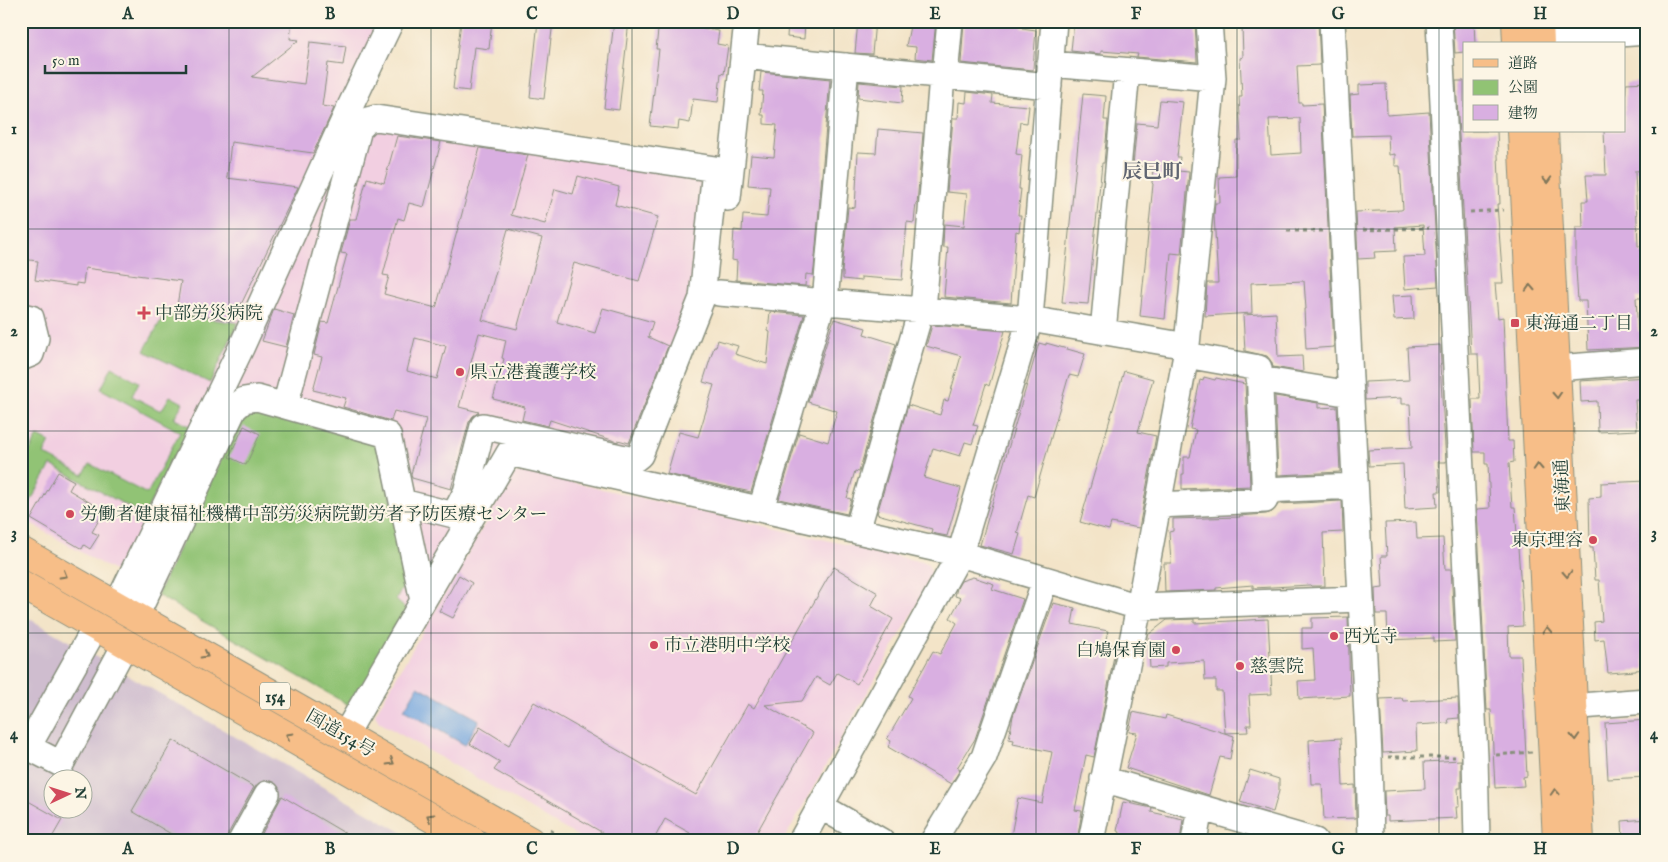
<svg xmlns="http://www.w3.org/2000/svg" width="1668" height="862" font-family="'IM FELL English','Noto Serif JP',serif">
	<rect width="100%" height="100%" fill="#fcf5e5"/>
	<filter id="ink" filterUnits="userSpaceOnUse"><feTurbulence type="fractalNoise" baseFrequency=".02" numOctaves="2"/><feDisplacementMap in="SourceGraphic" scale="10" xChannelSelector="R" yChannelSelector="G"/><feConvolveMatrix kernelMatrix="1 2 1 2 8 2 1 2 1" color-interpolation-filters="sRGB"/></filter>
	<filter id="wash" filterUnits="userSpaceOnUse"><feTurbulence type="fractalNoise" baseFrequency=".0096" numOctaves="4" result="noise"/><feDisplacementMap in="SourceGraphic" scale="20" xChannelSelector="R" yChannelSelector="G"/><feGaussianBlur stdDeviation="1.12" result="paint"/><feColorMatrix in="noise" values="0 0 0 0 0 0 0 0 0 0 0 0 0 0 0 0 0 1.4 0 .05"/><feComposite in="paint" operator="in"/></filter>
	<g filter="url(#wash)">
		<rect width="100%" height="100%" fill="#f3e4c8"/>
		<!-- built -->
		<path fill="#f2cfe1" d="M21,21H402L362,109L724,162L646,465L635,474L504,443L354,708L21,518Z
			M523,471L927,563L933,577L783,841H586L379,722L375,714L513,475Z"/>
		<!-- industrial -->
		<path fill="#cfbdcf" fill-rule="evenodd" d="M21,614L417,841H21ZM52,780H82V810H52Z"/>
		<!-- green -->
		<path fill="#91c374" stroke="#588054" d="M165,313L238,323L210,383L144,351Z
			M112,367L139,382L132,396L161,411L170,396L183,403L174,418L191,427L144,515L51,465L21,518V467L38,436L50,442L44,454L83,475L90,464L147,494L180,432L101,389Z
			M250,409L372,443L382,451L408,577L396,600L408,611L354,708L157,595L242,414Z"/>
		<!-- water -->
		<path fill="#74a6df" stroke="#4a728a" d="M418,686L479,720L465,745L404,710Z"/>
		<g id="blocks">
			<!-- building -->
			<path fill="#d9afe1" fill-rule="evenodd" d="M21,21H292L290,39L299,40L252,77L304,84L310,42L346,46L343,65L328,63L322,106L334,108L313,153L231,142L227,178L298,187L233,321L176,312L181,281L85,268L83,284L76,283V286L35,280L38,261L21,259Z
				M461,21H492L489,49L474,47L469,91L453,89Z
				M538,21H553L544,99L530,97Z
				M614,21H629L619,110L604,108Z
				M659,21L690,25V21H704V29L719,31L717,44L728,46L724,74L721,73L718,102L693,99L690,123L679,121L678,129L650,126L659,49H656Z
				M788,21H805L804,39L787,37Z
				M858,21H875L872,54L855,53Z
				M911,21H936L932,60L915,58L916,47L906,46Z
				M964,21H1023L1022,28L1036,30L1033,70L961,63Z
				M1074,21H1195L1197,62L1137,57L1138,54L1101,51V54L1071,51Z
				M1291,21H1318L1320,65L1297,66L1299,103H1302V105L1322,104L1334,347L1306,349L1304,309H1306L1304,281L1251,283L1252,313L1205,316L1207,283H1218L1214,215L1215,203H1220L1219,177L1236,176V140H1241L1239,97H1242L1240,58L1243,57L1242,26L1291,24ZM1300,118L1301,153L1271,155L1269,119Z
				M1453,21H1474L1475,44H1464V52L1455,53Z
				M761,72L830,79L814,269L813,275L806,274L805,286L736,280L737,261L732,260L734,230L742,231L743,215L767,217L770,187L748,185L751,155L774,157L777,125L764,124V115H761L763,91H759Z
				M1456,81H1464V131H1497L1500,204H1497L1503,283H1495L1498,318L1503,317L1508,441H1513L1514,462L1509,463L1512,507H1515L1522,602L1523,626L1508,627L1509,656H1521L1527,776L1523,777L1524,786L1495,788L1491,710H1487L1477,509L1490,508L1488,464H1485V452H1474L1472,399H1480L1478,354H1471Z
				M859,82L903,86L902,103L858,98Z
				M1647,82V170L1635,171L1638,246H1641V255H1647V298H1636L1638,331H1647V347L1588,350L1586,301H1578L1576,269V227H1583L1582,201H1588L1586,175H1606L1604,131H1624L1626,83Z
				M1386,84L1387,115L1429,112L1438,286L1405,289L1403,257L1425,256L1423,225L1395,227L1396,251L1374,252L1375,258L1358,259L1356,212L1401,210L1403,209L1400,166H1395V154L1389,155L1388,135L1352,136L1350,95L1359,94V85Z
				M967,92L993,95L992,103L1029,106L1027,123L1020,122L1016,154L1022,155L1019,189H1021L1018,215H1021L1019,232L1016,231L1011,303L944,297L948,247H943L944,224L964,226L967,194L947,192L953,118H958L959,102L966,103Z
				M1083,94L1106,96L1104,120H1108L1104,163H1102L1088,304L1062,302Z
				M1160,100L1183,102L1177,157H1180L1178,171L1189,172L1181,254L1171,253L1165,319L1140,316L1153,184L1152,183L1153,167L1133,166L1137,123L1157,125Z
				M878,129L923,133L917,204L916,203L914,223L907,222L902,280L861,277V281L843,279V272H842L848,207L855,208L858,152L876,153Z
				M397,136L441,142L424,207L409,203L404,220L398,218L383,275L389,276L384,294L436,308L480,148L528,155L511,215L545,224L555,189L573,194L578,176L619,187L615,205L658,217L639,281L574,263L557,322L595,333L603,308L653,322L648,337L668,346L629,443L618,440V442L550,420L548,426L522,420L525,407L493,399L504,359L502,358L506,340L479,333L459,407L479,412L473,416L469,422L451,489L412,478L411,474L426,419L394,411L391,421L343,407L346,398L313,390L322,357L314,355L322,322L328,323L347,254L341,253L350,219H356L367,178L384,183ZM508,229L542,238L517,329L482,320ZM415,338L446,346L437,379L407,371Z
				M1413,295L1414,319L1394,320L1392,296Z
				M274,309L294,315L286,347L262,341Z
				M770,312L804,315L751,492L667,474L679,432L698,437L714,385L703,382L714,347H716L718,340L738,346L735,354L767,364L770,332L768,331Z
				M1276,313L1278,357L1302,356L1303,372L1273,367L1271,361L1267,356L1245,351L1243,315Z
				M834,319L866,328L864,334L896,344L859,472L855,471L847,498L851,499L847,514L779,499L799,433L828,442L837,411L808,402Z
				M932,325L1005,331L989,386L986,384L973,425L978,426L972,444L965,442L960,456L933,448L924,478L961,488L947,536L931,533L932,529L877,514L908,405L940,415L944,400L948,401L961,356L926,346Z
				M1039,343L1046,345V343L1085,354L1078,377L1069,375L1034,497L1028,495L1017,533L1020,534L1014,554L980,545Z
				M1440,345L1441,364L1440,365L1446,462H1438L1440,492H1436L1437,507L1405,509L1403,464L1369,466L1368,450L1412,448L1410,404H1401V398L1365,400V382L1409,380L1407,347Z
				M1124,371L1153,379L1138,432L1156,436L1139,528L1111,523L1109,530L1080,522Z
				M1204,377L1215,380L1216,378L1245,384L1250,486L1182,489V474H1184V457H1190L1196,430L1190,429L1200,380L1203,381Z
				M1647,377V400H1635L1637,430L1598,432L1597,401L1581,402L1580,381Z
				M1275,396L1318,403V408L1337,407L1340,472L1278,475Z
				M244,426L260,434L246,465L229,457Z
				M58,472L74,481L69,490L104,511L92,532L99,535L90,549L84,545L82,549L31,519Z
				M1647,481V637H1643L1644,669L1636,670V671L1608,673L1604,639L1595,640L1594,622L1602,621L1599,580H1595L1593,548H1590L1589,498L1601,497V483Z
				M1342,501L1343,532L1323,533L1325,586H1311L1310,585L1253,588V585L1216,588V590L1165,592L1164,563H1171L1169,532L1173,531V519L1240,517L1239,516L1266,514L1272,512L1278,504Z
				M1416,522L1417,539L1443,538L1445,569H1451L1455,641L1434,642V638L1388,640L1387,614H1376L1375,589L1383,588L1381,556H1387L1385,523Z
				M834,567L878,593L871,606L893,619L857,684L837,673L830,685L816,677L802,701L765,705L813,733L752,841H686L690,833L665,819L653,841H617L494,770L500,762L470,744L480,727L509,745L534,702L696,795L748,704L754,708Z
				M459,575L472,583L453,618L439,611Z
				M973,577L994,584L992,589L1023,599L975,739L957,768L960,770L951,784L888,747L891,741L887,739L911,698L908,696L933,651L940,654L957,623L950,618L961,598L955,596L957,588L961,581Z
				M1053,603L1075,608L1072,624L1108,631L1105,643L1116,646L1094,757L1086,755L1075,810L1082,811L1077,841H1010L1018,798L1042,803L1052,752L1013,744L1014,740L1009,739L1013,716Z
				M1348,617L1350,696L1299,699L1298,681L1315,680L1313,648L1302,649V628H1312V618Z
				M1194,619V623L1268,619L1272,694L1249,695L1251,725H1247L1248,732L1225,733L1222,691H1216V680H1205L1204,661L1166,663V667L1150,668L1148,635L1167,620Z
				M1402,698L1403,701L1458,698L1459,718L1448,719L1449,723L1416,725L1417,751L1383,753L1380,699Z
				M1133,712L1165,719L1166,715L1234,736L1230,759L1220,757L1209,795L1126,768L1137,733L1129,732Z
				M1647,720V777L1608,779L1605,723Z
				M1341,738L1343,786L1355,785L1356,818L1324,819L1322,784H1311L1309,740Z
				M173,740L254,787L224,841H183L132,811Z
				M1461,760V788H1458L1459,807H1456L1457,818L1388,821V816H1385L1384,791L1425,789L1424,762Z
				M1250,770L1279,779V791L1273,812L1240,802Z
				M282,796L358,841H258Z
				M21,797L62,820L50,841H21Z
				M1123,802L1152,808L1151,812L1183,819L1180,841H1118L1120,832L1117,831Z
				M1647,819V841H1623L1622,821Z"/>
		</g>
	</g>
	<g filter="url(#ink)">
		<use href="#blocks" fill-opacity="0" stroke="#89907e" stroke-width="1"/>
		<g fill="none" stroke-linecap="round" stroke-linejoin="round">
			<defs>
				<path id="minor" d="M1332,21L1369,757L1371,841
					M1439,21L1475,757L1477,841
					M1520,41L1647,32
					M743,56L1049,86
					M1050,64L1213,78
					M945,76L950,21
					M728,198L747,21
					M719,293L1030,319L1187,346
					M825,302L846,66
					M923,310L942,76
					M21,316L31,318L36,338L31,354L21,358
					M1103,332L1127,71
					M1556,368L1647,361
					M1259,379L1351,394
					M285,406L359,129L368,120L376,118L715,169L702,298L640,455L635,459H629L483,426L466,492L454,515L402,502
					M1264,490L1355,486
					M1158,505L1265,500L1259,368L1186,355
					M761,509L823,302
					M857,531L921,310
					M117,605L241,348L348,111L391,21
					M136,616L234,409L244,400L257,398L388,435L423,601
					M96,626L28,747L61,764L126,643
					M1554,708L1647,701
					M345,735L509,453L960,554L1139,607L1361,599
					M1103,779L1315,841
					M820,806L881,841
					M241,841L267,794
					M801,841L960,554L1030,319L1054,21
					M933,841L984,757L1045,580
					M1091,841L1139,607L1186,355L1213,78L1209,21
					M1194,841L1200,808"/>
				<path id="major" d="M1516,21L1517,44
					M1539,21L1540,44
					M1522,131L1557,841
					M1544,131L1580,841"/>
				<path id="highway" d="M21,551L530,841
					M21,584L472,841"/>
			</defs>
			<!-- minor casing -->
			<use href="#minor" stroke="#89907e" stroke-width="28"/>
			<!-- major casing -->
			<use href="#major" stroke="#89907e" stroke-width="30"/>
			<!-- highway casing -->
			<use href="#highway" stroke="#89907e" stroke-width="30"/>
			<!-- path -->
			<path stroke="#89907e" stroke-width="3" stroke-dasharray="4 4" stroke-linecap="butt" d="M1470,212L1503,210
				M1363,230L1429,228
				M1287,231H1322
				M1496,755L1532,752
				M1388,757H1455
				M550,830L568,841"/>
			<!-- minor -->
			<use href="#minor" stroke="#fff" stroke-width="25"/>
			<!-- major -->
			<use href="#major" stroke="#f7be88" stroke-width="28"/>
			<!-- highway -->
			<use href="#highway" stroke="#f7be88" stroke-width="28"/>
		</g>
		<!-- one-way arrows -->
		<defs><path id="oneway-chevron" d="M-2-3.5L2.5 0L-2 3.5" fill="none" stroke-width="1.6" stroke-linecap="round" stroke-linejoin="round" transform="scale(1.25)"/></defs>
		<g stroke="#80775a">
			<use href="#oneway-chevron" transform="translate(1547 180) rotate(87)"/>
			<use href="#oneway-chevron" transform="translate(1530 288) rotate(-93)"/>
			<use href="#oneway-chevron" transform="translate(1557 395) rotate(87)"/>
			<use href="#oneway-chevron" transform="translate(1538 467) rotate(-93)"/>
			<use href="#oneway-chevron" transform="translate(1567 574) rotate(87)"/>
			<use href="#oneway-chevron" transform="translate(64 575) rotate(30)"/>
			<use href="#oneway-chevron" transform="translate(1547 630) rotate(-93)"/>
			<use href="#oneway-chevron" transform="translate(205 655) rotate(30)"/>
			<use href="#oneway-chevron" transform="translate(289 736) rotate(-150)"/>
			<use href="#oneway-chevron" transform="translate(1575 737) rotate(87)"/>
			<use href="#oneway-chevron" transform="translate(391 762) rotate(30)"/>
			<use href="#oneway-chevron" transform="translate(1555 792) rotate(-93)"/>
			<use href="#oneway-chevron" transform="translate(430 817) rotate(-150)"/>
		</g>
	</g>
	<!-- grid -->
	<path fill="none" stroke="#1f3d34" stroke-width="1" stroke-opacity="0.55" d="M229,21V841M431,21V841M632,21V841M834,21V841M1036,21V841M1237,21V841M1439,21V841M21,229H1647M21,431H1647M21,633H1647"/>
	<!-- markers -->
	<g fill="#d1495b" stroke="#fcf5e5" stroke-width="2">
		<path d="M141.5 305.5h5v5h5v5h-5v5h-5v-5h-5v-5h5z"/>
		<rect x="1510" y="318" width="10" height="10" rx="2.5"/>
		<circle cx="460" cy="372" r="5"/>
		<circle cx="70" cy="514" r="5"/>
		<circle cx="1593" cy="540" r="5"/>
		<circle cx="1334" cy="636" r="5"/>
		<circle cx="654" cy="645" r="5"/>
		<circle cx="1176" cy="650" r="5"/>
		<circle cx="1240" cy="666" r="5"/>
	</g>
	<g text-anchor="middle" stroke-width="4" stroke-linejoin="round" paint-order="stroke">
		<!-- shield labels -->
		<rect fill="#fcf5e5" stroke="#617469" stroke-width="1" x="260" y="682.5" width="30" height="27" rx="4"/>
		<g font-size="16" font-weight="bold" fill="#1f3d34">
			<text x="275" y="702">154</text>
		</g>
		<!-- poi labels -->
		<g font-size="18" fill="#1f3d34" stroke="#fcf5e5" text-anchor="start">
			<text x="155" y="319">中部労災病院</text>
			<text x="1525" y="329">東海通二丁目</text>
			<text x="470" y="378">県立港養護学校</text>
			<text x="80" y="520">労働者健康福祉機構中部労災病院勤労者予防医療センター</text>
			<text x="1583" y="546" text-anchor="end">東京理容</text>
			<text x="1344" y="642">西光寺</text>
			<text x="664" y="651">市立港明中学校</text>
			<text x="1166" y="656" text-anchor="end">白鳩保育園</text>
			<text x="1250" y="672">慈雲院</text>
		</g>
		<!-- street labels -->
		<g font-size="18" fill="#1f3d34" stroke="#fcf5e5">
			<text transform="translate(1562 486) rotate(-93)" y="6">東海通</text>
			<text transform="translate(341 733) rotate(30)" y="6">国道154号</text>
		</g>
		<!-- quarter labels -->
		<g font-size="20" font-weight="bold" fill="#606571" stroke="#fcf5e5">
			<text x="1152" y="178">辰巳町</text>
		</g>
	</g>
	<!-- margin -->
	<rect width="1668" height="862" fill="none" stroke="#fcf5e5" stroke-width="55"/>
	<!-- legend -->
	<rect x="1463" y="42" width="162" height="90" fill="#fcf5e5" stroke="#a4ab9e"/>
	<rect x="1473" y="59" width="25" height="8" fill="#f7be88" stroke="#a4ab9e"/>
	<text x="1508" y="68" font-size="15" fill="#1f3d34">道路</text>
	<rect x="1473" y="80" width="25" height="15" fill="#91c374" stroke="#a4ab9e"/>
	<text x="1508" y="92" font-size="15" fill="#1f3d34">公園</text>
	<rect x="1473" y="105" width="25" height="15" fill="#d9afe1" stroke="#a4ab9e"/>
	<text x="1508" y="118" font-size="15" fill="#1f3d34">建物</text>
	<!-- north arrow -->
	<g transform="translate(68 794) rotate(86)"><circle r="24" fill="#fcf5e5" stroke="#a4ab9e"/>
	<path d="M0-4L9 19L0 12L-9 19Z" fill="#d1495b"/>
	<text y="-8" font-size="14" font-weight="bold" text-anchor="middle" fill="#1f3d34">N</text>
	</g>
	<!-- scale -->
	<path d="M45 65v8h141v-8" fill="none" stroke="#1f3d34" stroke-width="2.5"/>
	<text x="52" y="65" font-size="15" fill="#1f3d34" stroke="#fcf5e5" stroke-width="4" paint-order="stroke">50 m</text>
	<rect x="28" y="28" width="1612" height="806" fill="none" stroke="#1f3d34" stroke-width="2"/>
	<g font-size="16" text-anchor="middle" font-weight="bold" fill="#1f3d34">
		<text x="128" y="19">A</text>
		<text x="330" y="19">B</text>
		<text x="532" y="19">C</text>
		<text x="733" y="19">D</text>
		<text x="935" y="19">E</text>
		<text x="1136" y="19">F</text>
		<text x="1338" y="19">G</text>
		<text x="1540" y="19">H</text>
		<text x="14" y="134">1</text>
		<text x="1654" y="134">1</text>
		<text x="14" y="336">2</text>
		<text x="1654" y="336">2</text>
		<text x="14" y="538">3</text>
		<text x="1654" y="538">3</text>
		<text x="14" y="739">4</text>
		<text x="1654" y="739">4</text>
		<text x="128" y="854">A</text>
		<text x="330" y="854">B</text>
		<text x="532" y="854">C</text>
		<text x="733" y="854">D</text>
		<text x="935" y="854">E</text>
		<text x="1136" y="854">F</text>
		<text x="1338" y="854">G</text>
		<text x="1540" y="854">H</text>
	</g>
</svg>
